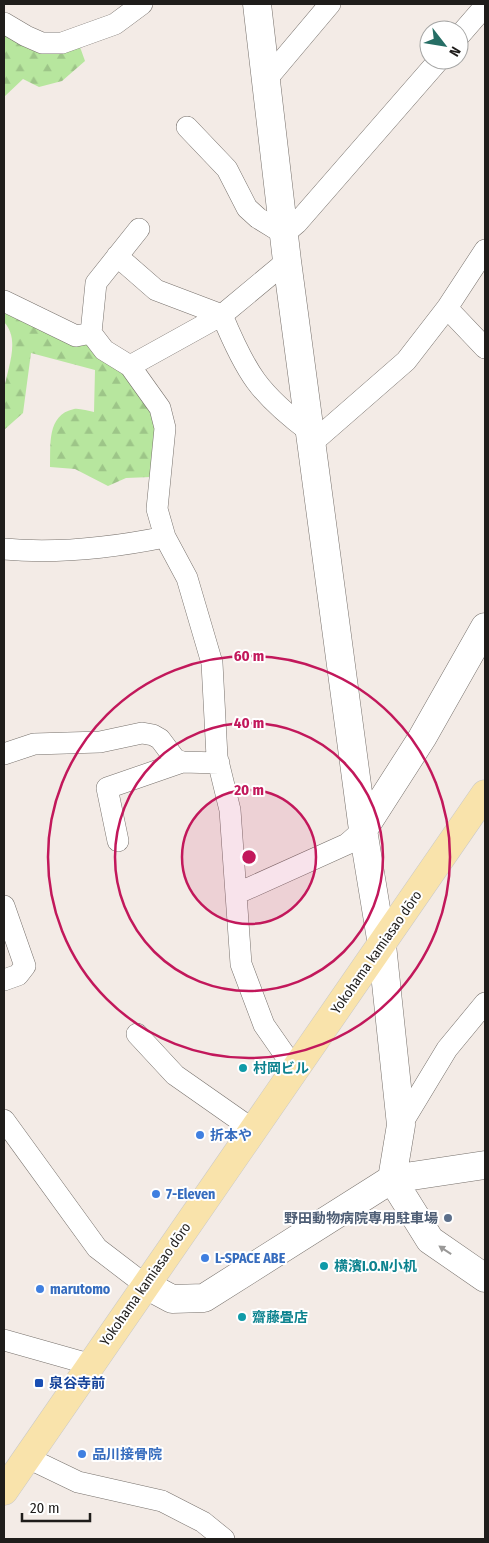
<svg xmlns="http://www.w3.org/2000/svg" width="489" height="1543" font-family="'Fira Sans Condensed','Noto Sans JP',sans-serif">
	<defs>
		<pattern id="forest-firs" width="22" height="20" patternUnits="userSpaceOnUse" patternTransform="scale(1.25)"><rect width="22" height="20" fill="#b7e69e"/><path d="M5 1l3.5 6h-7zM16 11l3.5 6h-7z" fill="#9dc588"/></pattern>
	</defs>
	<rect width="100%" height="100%" fill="#f3ebe6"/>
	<!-- forest -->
	<path fill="url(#forest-firs)" d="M4,29L80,47L85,61L62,81L39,87L23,79L4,97Z
		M4,308L89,342L127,372L153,410L159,430L151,477L126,478L108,486L75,469L50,467C51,446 46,415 74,409C79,408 88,411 94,412L95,370L31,353L23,413L4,430C4,418 2,403 4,390C7,369 21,340 4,322Z"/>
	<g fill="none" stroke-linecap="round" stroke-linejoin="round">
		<defs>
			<path id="minor" d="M4,23L26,36L42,43H62L115,24L142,4
				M459,36L485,6
				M266,80L330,4
				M187,127L227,169L247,208L258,218L284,234L297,223L439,60
				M139,229L96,283L91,333L104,350L130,366L222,315L287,261
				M117,256L156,290L222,315C246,373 259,394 310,432
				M4,301L76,336L91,333
				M447,308L485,348
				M130,366L160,408L165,428L157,509L165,537L187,578L212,663L217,757L230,810L241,964L264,1025L294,1068
				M312,443L406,361L447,308L485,250
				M4,549C58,554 111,548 165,537
				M4,754L34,744L100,742L142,733L153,735L160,739L175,759L182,762L219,763
				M118,841L107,788L182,762
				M236,894L347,844L363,830
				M4,906L25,966L18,975L4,980
				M137,1034L175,1075L252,1129
				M4,1120L97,1248L144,1284
				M401,1125L447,1049L485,1003
				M4,1340L89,1364
				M26,1457L78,1482L162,1501L203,1522L224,1539"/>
			<path id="tertiary" d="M257,4L287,261L363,830L382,945L401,1125L392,1179L430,1240L485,1278
				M363,830L422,738L485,627
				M144,1284L172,1299L204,1298L392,1179L485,1165"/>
			<path id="primary" d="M4,1491L485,794"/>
		</defs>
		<!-- minor casing -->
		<use href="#minor" stroke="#77716c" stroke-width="22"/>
		<!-- tertiary casing -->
		<use href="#tertiary" stroke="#77716c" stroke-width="29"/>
		<!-- primary casing -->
		<use href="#primary" stroke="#c9c9c8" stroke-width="29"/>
		<!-- minor -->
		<use href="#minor" stroke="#fff" stroke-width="21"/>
		<!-- tertiary -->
		<use href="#tertiary" stroke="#fff" stroke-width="28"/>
		<!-- primary -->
		<use href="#primary" stroke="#f9e3ab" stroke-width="28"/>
	</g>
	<!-- one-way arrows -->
	<defs><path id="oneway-solid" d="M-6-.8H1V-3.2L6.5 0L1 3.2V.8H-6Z" transform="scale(1.25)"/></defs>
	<use fill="#9a9998" href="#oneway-solid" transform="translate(445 1250) rotate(-146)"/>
	<!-- distance rings -->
	<circle cx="249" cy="857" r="67" fill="#c2185b" fill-opacity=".12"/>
	<g fill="none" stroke="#c2185b" stroke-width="2.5">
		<circle cx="249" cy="857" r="67"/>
		<circle cx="249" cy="857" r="134"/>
		<circle cx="249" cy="857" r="201"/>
	</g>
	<!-- markers -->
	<g fill="#0f9aa8" stroke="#fff" stroke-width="2">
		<circle cx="243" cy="1068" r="5"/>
		<circle cx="324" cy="1266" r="5"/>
		<circle cx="242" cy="1317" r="5"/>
	</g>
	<g fill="#3f7fe0" stroke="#fff" stroke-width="2">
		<circle cx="200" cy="1135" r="5"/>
		<circle cx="156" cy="1194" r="5"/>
		<circle cx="205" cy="1258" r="5"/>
		<circle cx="40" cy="1289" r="5"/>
		<circle cx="82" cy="1454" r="5"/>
	</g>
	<circle fill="#5c6f8a" stroke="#fff" stroke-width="2" cx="448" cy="1218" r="5"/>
	<rect fill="#1a4fb4" stroke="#fff" stroke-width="2" x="34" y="1378" width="10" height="10" rx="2.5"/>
	<g text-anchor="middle" stroke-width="4" stroke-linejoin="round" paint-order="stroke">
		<!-- street labels -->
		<g font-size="14" fill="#1f1d1b" stroke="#fff">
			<text transform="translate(376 952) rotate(-55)" y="5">Yokohama kamiasao dōro</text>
			<text transform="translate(145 1284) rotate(-55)" y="5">Yokohama kamiasao dōro</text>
		</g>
		<!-- culture labels -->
		<g font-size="14" font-weight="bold" fill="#0d838f" stroke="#fff" text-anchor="start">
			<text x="253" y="1073">村岡ビル</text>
			<text x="334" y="1271">横濱I.O.N小机</text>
			<text x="252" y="1322">齋藤畳店</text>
		</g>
		<!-- shop labels -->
		<g font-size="14" font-weight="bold" fill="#366cbe" stroke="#fff" text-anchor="start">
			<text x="210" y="1140">折本や</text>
			<text x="166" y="1199">7-Eleven</text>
			<text x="215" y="1263">L-SPACE ABE</text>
			<text x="50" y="1294">marutomo</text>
			<text x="92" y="1459">品川接骨院</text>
		</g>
		<!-- service labels -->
		<g font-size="14" font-weight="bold" fill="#4e5e75" stroke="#fff" text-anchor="end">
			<text x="438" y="1223">野田動物病院専用駐車場</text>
		</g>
		<!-- transit labels -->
		<g font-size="14" font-weight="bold" fill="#164399" stroke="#fff" text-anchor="start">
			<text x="49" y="1388">泉谷寺前</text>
		</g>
	</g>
	<circle cx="249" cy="857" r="8" fill="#c2185b" stroke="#fff" stroke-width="2.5"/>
	<g font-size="15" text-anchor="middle" font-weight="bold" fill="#c2185b" stroke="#fff" stroke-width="4" stroke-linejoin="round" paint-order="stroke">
		<text x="249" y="661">60 m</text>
		<text x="249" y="728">40 m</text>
		<text x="249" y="795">20 m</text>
	</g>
	<!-- border -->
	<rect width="489" height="1543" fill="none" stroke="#1f1d1b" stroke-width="10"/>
	<!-- north arrow -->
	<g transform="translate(444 45) rotate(121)"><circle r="24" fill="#ffffff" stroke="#a5a5a4"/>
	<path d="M0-4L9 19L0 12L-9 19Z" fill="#266e65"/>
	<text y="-8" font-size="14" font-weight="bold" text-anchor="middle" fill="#1f1d1b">N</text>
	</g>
	<!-- scale -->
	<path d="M22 1513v8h68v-8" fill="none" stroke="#1f1d1b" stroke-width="2.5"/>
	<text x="30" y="1513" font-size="15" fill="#1f1d1b" stroke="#ffffff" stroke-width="4" paint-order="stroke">20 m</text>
</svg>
